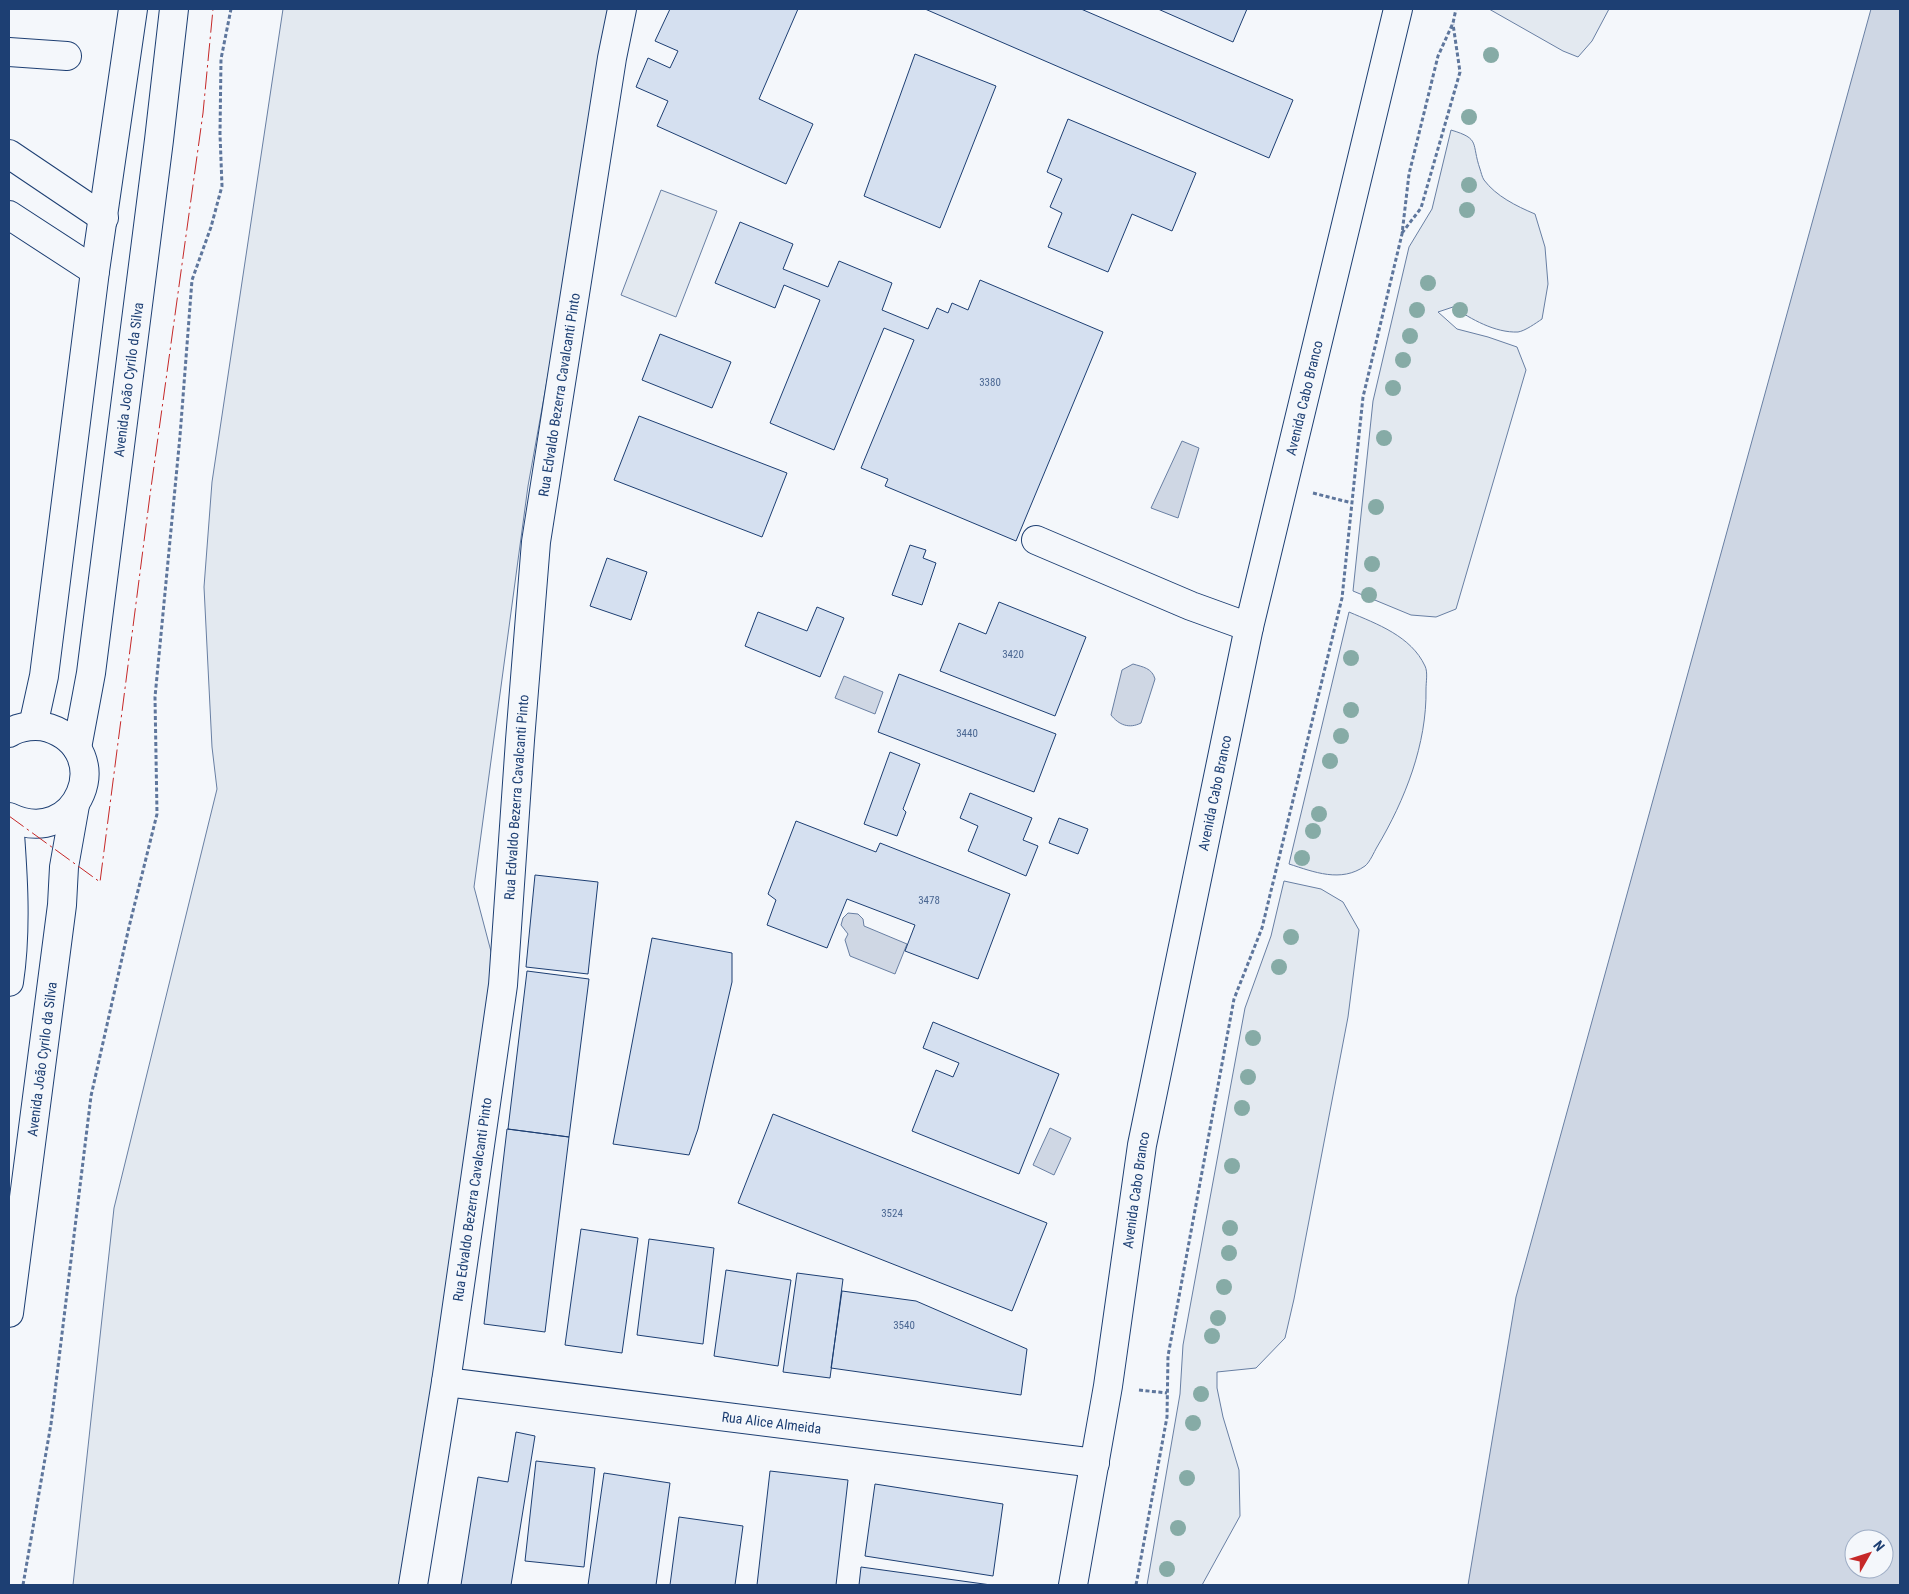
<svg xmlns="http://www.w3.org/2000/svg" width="1909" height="1594" font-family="'Roboto Condensed',sans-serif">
	<rect width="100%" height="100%" fill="#f4f7fb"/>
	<!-- green -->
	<path fill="#e3e9f0" stroke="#687fa3" d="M283,9H614L528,486L474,887L493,959L432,1387L399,1585H73L114,1208L217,789L212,747L204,587L212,482Z
		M1489,9H1609L1592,41L1578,57L1563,51Z
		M1451,130C1481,139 1471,143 1480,169C1481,172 1482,177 1484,180C1496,196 1516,206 1535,214L1545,247L1548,284L1542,319C1536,323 1525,331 1518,332C1495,333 1471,319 1453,307L1438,312L1457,329L1488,337L1517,347L1526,370L1456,609L1436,617L1411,615L1353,591L1373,401L1409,247L1432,209Z
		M661,190L717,211L676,317L621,295Z
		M1349,612C1377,624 1411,636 1425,666C1428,672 1426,682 1426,689C1427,744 1405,800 1377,847C1374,852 1370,862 1365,866C1341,883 1314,872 1289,864Z
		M1284,881L1321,889L1343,902L1359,930L1348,1017L1294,1299L1285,1338L1256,1368L1217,1372V1388L1223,1417L1239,1470L1240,1516L1202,1585H1147L1180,1394L1183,1345L1245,1008L1271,936Z"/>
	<!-- water -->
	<path fill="#cfd7e4" stroke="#687fa3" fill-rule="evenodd" d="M1871,9H1900V1585H1468L1516,1297ZM1854,1539H1884V1569H1854Z
		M1182,441L1199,448L1178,518L1151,508Z
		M1133,664C1143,667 1152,668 1155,679L1141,723C1129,729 1119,725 1111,715L1122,670Z
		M844,676L883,692L875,714L835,698Z
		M848,913L858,914L863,919L864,926L907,944L895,974L850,956L845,940L848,934L841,925L843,918Z
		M1050,1128L1071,1138L1054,1175L1033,1165Z"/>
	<!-- building -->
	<path fill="#d5e0f0" stroke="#1d3f73" d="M670,9H798L759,99L813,124L786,184L657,126L668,101L636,87L648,58L670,68L678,51L655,41Z
		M925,9H1081L1293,100L1269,158Z
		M1158,9H1247L1233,42Z
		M915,54L996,86L940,228L864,196Z
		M1068,119L1196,173L1172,231L1132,214L1108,272L1048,247L1062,213L1050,207L1062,179L1047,172Z
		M740,222L793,244L783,269L828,287L839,261L892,283L882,310L928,329L937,308L948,313L952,303L968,310L980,280L1103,332L1016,541L885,486L888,479L861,468L914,340L884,328L834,450L770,423L820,300L784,285L775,308L715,283Z
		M660,334L731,362L712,408L642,380Z
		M639,416L787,473L762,537L614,480Z
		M910,545L926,550L923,558L936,563L922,605L892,595Z
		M607,558L647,572L631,620L590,606Z
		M999,602L1086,637L1055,716L940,671L959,623L986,634Z
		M817,607L844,618L820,677L745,646L758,612L807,631Z
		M899,674L1056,734L1034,792L878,732Z
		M890,752L920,764L903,809L906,812L897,836L864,824Z
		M970,793L1032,818L1023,840L1038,846L1026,876L968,851L978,826L960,818Z
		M1059,818L1088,829L1078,854L1049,843Z
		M796,821L876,852L880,843L1010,894L978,979L905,951L915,925L847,899L827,948L767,925L776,900L768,894Z
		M535,875L598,882L588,974L526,967Z
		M652,938L732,953V982L698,1129L689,1155L613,1144Z
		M527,971L589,979L569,1137L508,1129Z
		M933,1022L1059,1074L1019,1174L912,1131L936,1070L953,1077L959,1063L923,1048Z
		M773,1114L1047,1223L1012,1311L738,1203Z
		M507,1129L569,1137L545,1332L484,1324Z
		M581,1229L638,1238L622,1353L565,1345Z
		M649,1239L714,1248L703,1344L637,1335Z
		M726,1270L791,1280L778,1366L714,1356Z
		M797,1273L843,1279L830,1378L783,1372Z
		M842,1291L916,1301L1027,1349L1021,1395L831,1368Z
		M516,1432L535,1436L511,1585H461L478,1477L508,1482Z
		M536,1461L595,1468L584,1567L525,1561Z
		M770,1471L848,1480L836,1585H757Z
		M604,1473L670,1483L656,1585H588Z
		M875,1484L1003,1504L993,1576L865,1556Z
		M679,1517L743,1526L735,1585H670Z
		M861,1567L991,1585H859Z"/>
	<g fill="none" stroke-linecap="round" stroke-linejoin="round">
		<defs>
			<g id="minor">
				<path d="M9,52L67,56"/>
				<path d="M9,154L104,218"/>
				<path d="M9,215L95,271"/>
				<path d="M1036,540L1191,606L1249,627"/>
				<path id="s1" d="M446,1382L1095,1463"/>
			</g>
			<g id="major">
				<path d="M33,726L44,676L95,271L133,9"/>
				<path d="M9,733C20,726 37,724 49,728C117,751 78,850 9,817"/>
				<path id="s2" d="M77,748L91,673L159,140L174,9"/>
				<path d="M9,820C13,873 17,929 9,982"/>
				<path id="s3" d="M9,1313L62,905L64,867L75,805"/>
				<path id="s4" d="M413,1585L446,1382L503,985L520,740L536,542L612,58L622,9"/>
				<path id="s5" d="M1073,1585L1108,1386L1142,1145L1249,627L1398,9"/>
			</g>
		</defs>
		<!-- minor casing -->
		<use href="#minor" stroke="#1d3f73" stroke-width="30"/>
		<!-- major casing -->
		<use href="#major" stroke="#1d3f73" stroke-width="30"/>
		<!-- path -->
		<path stroke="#5e769c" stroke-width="3" stroke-dasharray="4 2.5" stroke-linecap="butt" d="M1402,233L1421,208L1460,72L1453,24
			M1313,493L1352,503
			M1139,1390L1167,1393
			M23,1585L51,1424L91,1096L129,927L157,814L155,697L180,436L192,280L211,227L222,186L220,134L221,59L231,9
			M1136,1585L1167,1417L1168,1356L1234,999L1262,928L1342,598L1363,397L1402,234L1409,174L1438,56L1453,23L1456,9"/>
		<!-- minor -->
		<use href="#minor" stroke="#f4f7fb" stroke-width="28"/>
		<!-- major -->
		<use href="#major" stroke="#f4f7fb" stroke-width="28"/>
		<!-- power -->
		<path stroke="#c62828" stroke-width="1" stroke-dasharray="18 4 2.5 4" stroke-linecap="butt" d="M9,816L100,882L150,495L203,113L213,9"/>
	</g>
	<!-- trees -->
	<g fill="#86aba6">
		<circle cx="1491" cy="55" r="8"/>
		<circle cx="1469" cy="117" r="8"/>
		<circle cx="1469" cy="185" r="8"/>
		<circle cx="1467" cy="210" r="8"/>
		<circle cx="1428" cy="283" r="8"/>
		<circle cx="1417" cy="310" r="8"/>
		<circle cx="1460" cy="310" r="8"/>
		<circle cx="1410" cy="336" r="8"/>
		<circle cx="1403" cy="360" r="8"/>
		<circle cx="1393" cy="388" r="8"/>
		<circle cx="1384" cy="438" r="8"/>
		<circle cx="1376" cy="507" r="8"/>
		<circle cx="1372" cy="564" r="8"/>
		<circle cx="1369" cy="595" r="8"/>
		<circle cx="1351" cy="658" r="8"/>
		<circle cx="1351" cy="710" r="8"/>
		<circle cx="1341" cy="736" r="8"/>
		<circle cx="1330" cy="761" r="8"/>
		<circle cx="1319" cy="814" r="8"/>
		<circle cx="1313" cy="831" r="8"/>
		<circle cx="1302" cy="858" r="8"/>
		<circle cx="1291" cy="937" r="8"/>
		<circle cx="1279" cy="967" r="8"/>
		<circle cx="1253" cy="1038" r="8"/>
		<circle cx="1248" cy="1077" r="8"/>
		<circle cx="1242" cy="1108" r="8"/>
		<circle cx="1232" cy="1166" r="8"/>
		<circle cx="1230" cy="1228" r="8"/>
		<circle cx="1229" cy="1253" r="8"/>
		<circle cx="1224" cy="1287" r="8"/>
		<circle cx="1218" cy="1318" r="8"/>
		<circle cx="1212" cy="1336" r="8"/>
		<circle cx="1201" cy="1394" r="8"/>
		<circle cx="1193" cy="1423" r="8"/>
		<circle cx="1187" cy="1478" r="8"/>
		<circle cx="1178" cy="1528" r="8"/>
		<circle cx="1167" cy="1569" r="8"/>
	</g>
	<g text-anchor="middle" stroke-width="4" stroke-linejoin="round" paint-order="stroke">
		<!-- number labels -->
		<g font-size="11" fill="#4b6792">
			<text x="990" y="386">3380</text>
			<text x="1013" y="658">3420</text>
			<text x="967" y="737">3440</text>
			<text x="929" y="904">3478</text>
			<text x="892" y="1217">3524</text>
			<text x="904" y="1329">3540</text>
		</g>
		<!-- street labels -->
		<g font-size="14" fill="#1d3f73" stroke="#f4f7fb">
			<text dy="5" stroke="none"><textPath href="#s2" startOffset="372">Avenida João Cyrilo da Silva</textPath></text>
			<text dy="5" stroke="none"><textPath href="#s4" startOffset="1200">Rua Edvaldo Bezerra Cavalcanti Pinto</textPath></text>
			<text dy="5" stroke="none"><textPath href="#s5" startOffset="1210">Avenida Cabo Branco</textPath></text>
			<text dy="5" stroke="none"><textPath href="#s5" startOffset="805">Avenida Cabo Branco</textPath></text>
			<text dy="5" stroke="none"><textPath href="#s4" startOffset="795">Rua Edvaldo Bezerra Cavalcanti Pinto</textPath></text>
			<text dy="5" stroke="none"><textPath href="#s3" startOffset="256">Avenida João Cyrilo da Silva</textPath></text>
			<text dy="5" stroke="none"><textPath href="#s5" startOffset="400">Avenida Cabo Branco</textPath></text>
			<text dy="5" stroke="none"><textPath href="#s4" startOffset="390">Rua Edvaldo Bezerra Cavalcanti Pinto</textPath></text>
			<text dy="5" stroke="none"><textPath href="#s1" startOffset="328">Rua Alice Almeida</textPath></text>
		</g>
	</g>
	<!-- border -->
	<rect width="1909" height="1594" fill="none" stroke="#1d3f73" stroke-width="20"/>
	<!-- north arrow -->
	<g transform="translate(1869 1554) rotate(51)"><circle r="24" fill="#f4f7fb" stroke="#9eadc5"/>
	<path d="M0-4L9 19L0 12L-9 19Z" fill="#c62828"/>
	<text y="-8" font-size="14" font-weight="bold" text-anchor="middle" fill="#1d3f73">N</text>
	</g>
</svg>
